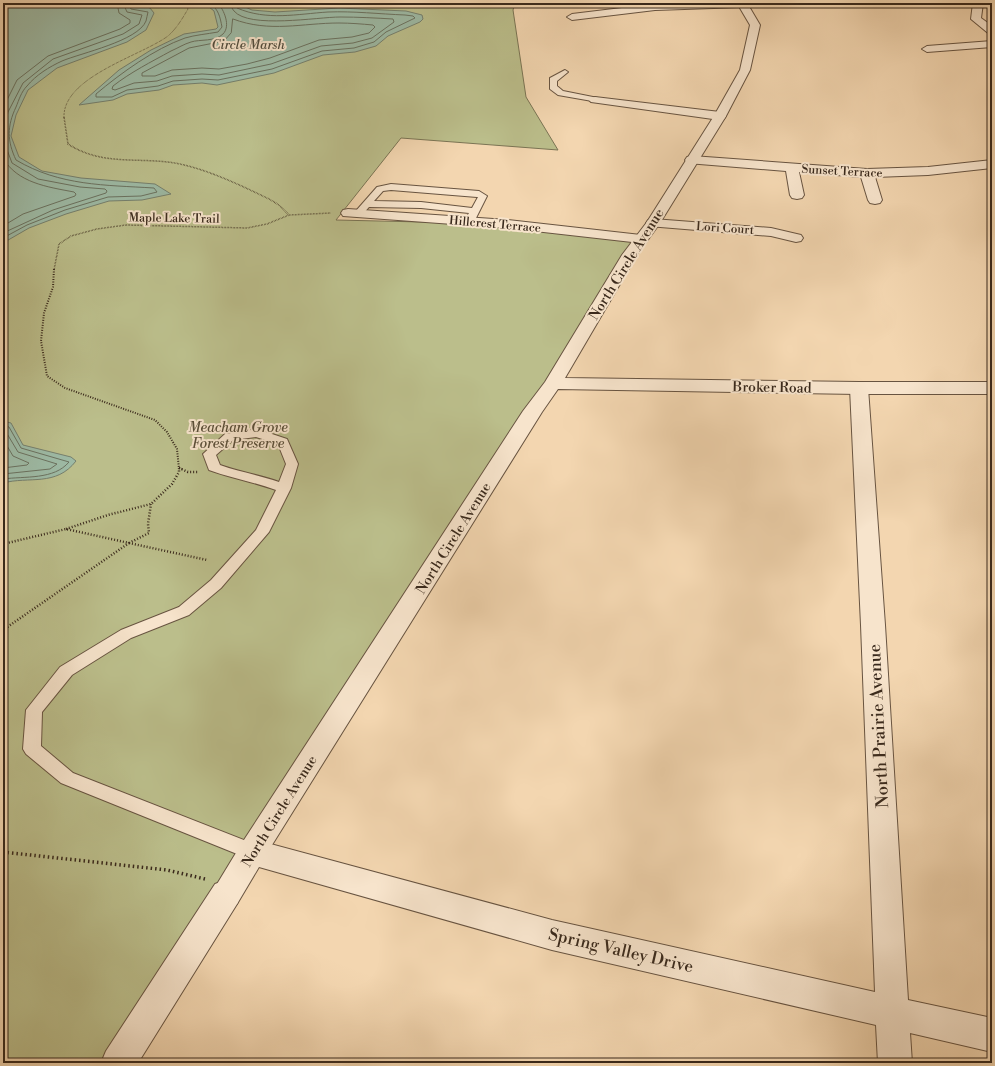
<svg xmlns="http://www.w3.org/2000/svg" width="995" height="1066" font-family="'Libre Bodoni',serif">
	<rect width="100%" height="100%" fill="#f3d6b0"/>
	<filter id="stains"><feTurbulence type="fractalNoise" baseFrequency=".005" numOctaves="4"/><feColorMatrix values="0 0 0 0 .2 0 0 0 0 .09 0 0 0 0 .02 0 0 0 .5 -.17"/></filter>
	<radialGradient id="worn" r=".72"><stop offset=".6" stop-color="#630" stop-opacity="0"/><stop offset="1" stop-color="#630" stop-opacity=".3"/></radialGradient>
	<!-- green -->
	<path fill="#bbbe8b" stroke="#7a7454" d="M3,3H515L513,10L526,97L558,150L401,138L336,220L508,224L641,239L117,1063H3Z"/>
	<!-- water -->
	<path fill="#9dbaa5" stroke="#75806e" d="M3,3H102L141,5L150,8L154,13L146,30L127,42L57,68L28,90L16,115L11,136L19,157L42,171L81,178L155,184L171,194L142,200L109,201L66,214L29,228L3,243Z
		M204,3H236L252,10L275,12L339,8L406,11L422,15L423,19L420,22L388,36L376,46L355,52L323,55L274,73L217,85L202,83L173,85L159,90L127,94L113,100L79,105L119,70L151,50L184,34L216,29L218,27L214,11Z
		M3,421L11,423L23,445L71,457L76,461C56,487 29,476 3,483Z"/>
	<g fill="none" stroke-linecap="round" stroke-linejoin="round">
		<!-- shore -->
		<path stroke="#6b7260" stroke-width="1" d="M210,3C219,10 220,17 222,27L218,32C207,34 195,35 185,38C154,49 121,73 96,94V97H112L127,90L158,86L173,81L202,79L218,80L272,69L322,51L354,48L374,42L386,32L415,18L413,16L405,15C379,14 354,11 328,12C297,14 267,21 237,8L235,3
			M218,3C224,10 231,26 223,34C215,42 200,39 191,42C184,44 178,48 171,51C151,62 131,72 113,86L112,89L115,90L134,83L157,81L172,76L202,74L219,75L271,64L321,46L353,43L372,38L394,22L393,19C376,18 358,17 340,17C318,17 249,29 234,11C232,9 231,5 230,3
			M233,19C270,33 302,23 339,23C350,23 362,24 373,25L375,27L369,33L352,37L319,40L270,58L247,64L219,69L202,68L172,70L155,76H142V73L189,48L224,41L231,33Z
			M3,108L17,80L48,56L120,29L130,23V20L119,13L117,3
			M3,133L8,112L23,83L53,59L123,34L139,24L142,15L127,12L123,3
			M3,139L12,163L38,179L80,187L105,189L107,191L106,193L53,210L3,233
			M3,158C17,183 48,187 74,192L76,194L75,196L23,214L3,226
			M3,238L27,225L65,210L108,197L141,196L157,192L154,188C105,185 60,186 16,160C7,141 7,126 16,107C19,100 21,92 27,86C36,75 49,67 62,61C81,53 138,41 146,21C147,18 147,15 148,12L131,9L128,3
			M3,425L9,427L21,448L69,462C54,480 25,476 3,479
			M3,430L6,432L18,452L57,464L50,469L3,474
			M3,439L13,456L29,463L27,465L3,468"/>
		<defs>
			<path id="service" d="M565,70L568,72L557,81V86L563,91L598,98V102L558,95L550,89V78Z
				M391,184L479,191L487,196L474,222L469,225L464,222L469,213L421,208L369,207L361,216H355L353,214L355,212L377,187ZM391,190L477,197H478L472,208L421,202L374,201L383,191Z
				M257,429L287,439L298,464L291,488L269,532L221,588L189,615L131,638L72,675L42,712L41,746L73,773L259,846L261,852L259,858L252,860L61,783L26,754L23,749L26,710L60,667L121,630L179,607L211,580L256,530L276,490C254,482 231,478 209,470L203,454L225,434ZM256,437L278,444L286,464L279,482C260,475 239,472 220,465L216,455L233,440Z"/>
			<path id="minor" d="M690,3L748,4L743,7L655,10L572,20L567,17L572,14L655,4Z
				M973,3H983L981,18L992,26V34L988,33L971,19Z
				M992,41V47L927,52L922,49L927,46Z
				M595,97L720,112L724,113L726,116L724,119L720,120L591,102L589,100L591,98Z
				M692,156L867,169L928,167L992,160V168L928,175L875,177L882,200L880,203L875,204L870,203L868,200L861,177L799,172L804,195L802,198L797,199L792,198L790,195L786,171L687,163L685,160L687,157Z
				M348,209L508,220L641,235L646,236L648,239L646,242L641,243L508,228L343,216L341,213L343,210Z
				M653,219L771,228L801,235L803,238L801,241L796,242L771,236L648,226L646,223L648,220Z
				M859,382L866,384L868,388L885,625L908,1000L992,1018V1052L910,1033L912,1063H878L876,1025L552,950L259,867L237,904L226,908L215,904L211,894L242,843L252,839L552,920L875,992L861,625L850,388L852,384Z"/>
			<path id="tertiary" d="M737,3H747L760,25L750,70L726,116L660,223L637,255L565,378L859,382H992V394H859L558,389L542,412L262,861L252,865L242,861L237,852L242,843L523,411L545,382L622,255L647,222L714,116L740,70L750,25Z
				M226,880L237,884L241,894L237,904L138,1063H101L106,1051L215,884Z"/>
		</defs>
		<!-- service casing -->
		<use href="#service" stroke="#685441" stroke-width="2"/>
		<!-- minor casing -->
		<use href="#minor" stroke="#685441" stroke-width="2"/>
		<!-- tertiary casing -->
		<use href="#tertiary" stroke="#685441" stroke-width="2"/>
		<!-- path-far4 -->
		<path stroke="#39291c" stroke-width="1" stroke-dasharray="0.5 1" stroke-linecap="butt" d="M64,118C62,77 141,56 168,36C177,28 182,19 188,9L185,3"/>
		<!-- path-far3 -->
		<path stroke="#39291c" stroke-width="1.5" stroke-dasharray="0.5 1" stroke-linecap="butt" d="M64,117L68,144C102,166 137,157 175,163C207,169 240,185 269,199L279,205L289,215
			M54,270L59,244L71,236L97,229L126,225L247,228L267,224L289,215L331,213"/>
		<!-- path-far2 -->
		<path stroke="#39291c" stroke-width="2" stroke-dasharray="1 1.5" stroke-linecap="butt" d="M54,269L53,287L44,313L41,341L47,376L65,388L155,420L167,432L177,449L179,469
			M179,468L182,469"/>
		<!-- path-far1 -->
		<path stroke="#39291c" stroke-width="2.5" stroke-dasharray="1 2" stroke-linecap="butt" d="M179,468L188,472H198
			M66,529L108,515L151,504L172,484L179,472V468
			M129,543L207,560
			M129,543L149,533L148,524L151,504
			M3,544L66,529L129,543L3,630"/>
		<!-- path -->
		<path stroke="#39291c" stroke-width="3.5" stroke-dasharray="1.5 3" stroke-linecap="butt" d="M3,852L167,870L205,879"/>
		<!-- service -->
		<use href="#service" fill="#f7e4cc" fill-rule="evenodd"/>
		<!-- minor -->
		<use href="#minor" fill="#f7e4cc" fill-rule="evenodd"/>
		<!-- tertiary -->
		<use href="#tertiary" fill="#f7e4cc" fill-rule="evenodd"/>
	</g>
	<g text-anchor="middle" stroke-width="4" stroke-linejoin="round" paint-order="stroke">
		<!-- far-street labels -->
		<g font-size="12" fill="#39291c" stroke="#f7e4cc">
			<text transform="translate(842 171) rotate(3)" y="4">Sunset Terrace</text>
			<text transform="translate(174 218) rotate(1)" y="4">Maple Lake Trail</text>
			<text transform="translate(495 224) rotate(5)" y="4">Hillcrest Terrace</text>
			<text transform="translate(725 228) rotate(4)" y="4">Lori Court</text>
		</g>
		<!-- far-water labels -->
		<g font-size="13" font-style="italic" fill="#524d3e" stroke="#f7e4cc">
			<text x="248" y="49">Circle Marsh</text>
		</g>
		<!-- street labels -->
		<g font-size="14" fill="#39291c" stroke="#f7e4cc">
			<text transform="translate(626 264) rotate(-58)" y="5">North Circle Avenue</text>
			<text transform="translate(772 387) rotate(1)" y="5">Broker Road</text>
			<text transform="translate(453 538) rotate(-58)" y="5">North Circle Avenue</text>
			<text transform="translate(279 811) rotate(-58)" y="5">North Circle Avenue</text>
		</g>
		<!-- park labels -->
		<g font-size="14" font-style="italic" fill="#5a4e38" stroke="#f7e4cc">
			<text x="238" y="432">Meacham Grove<tspan x="238" dy="16">Forest Preserve</tspan></text>
		</g>
		<!-- near-street labels -->
		<g font-size="17" fill="#39291c" stroke="#f7e4cc">
			<text transform="translate(878 726) rotate(-93)" y="6">North Prairie Avenue</text>
			<text transform="translate(621 950) rotate(13)" y="6">Spring Valley Drive</text>
		</g>
	</g>
	<!-- margin -->
	<rect width="995" height="1066" fill="none" stroke="#f3d6b0" stroke-width="16"/>
	<rect x="4" y="4" width="987" height="1058" fill="none" stroke="#39291c" stroke-width="2"/>
	<rect x="8" y="8" width="979" height="1050" fill="none" stroke="#39291c"/>
	<rect width="100%" height="100%" filter="url(#stains)"/>
	<rect width="100%" height="100%" fill="url(#worn)"/>
</svg>
